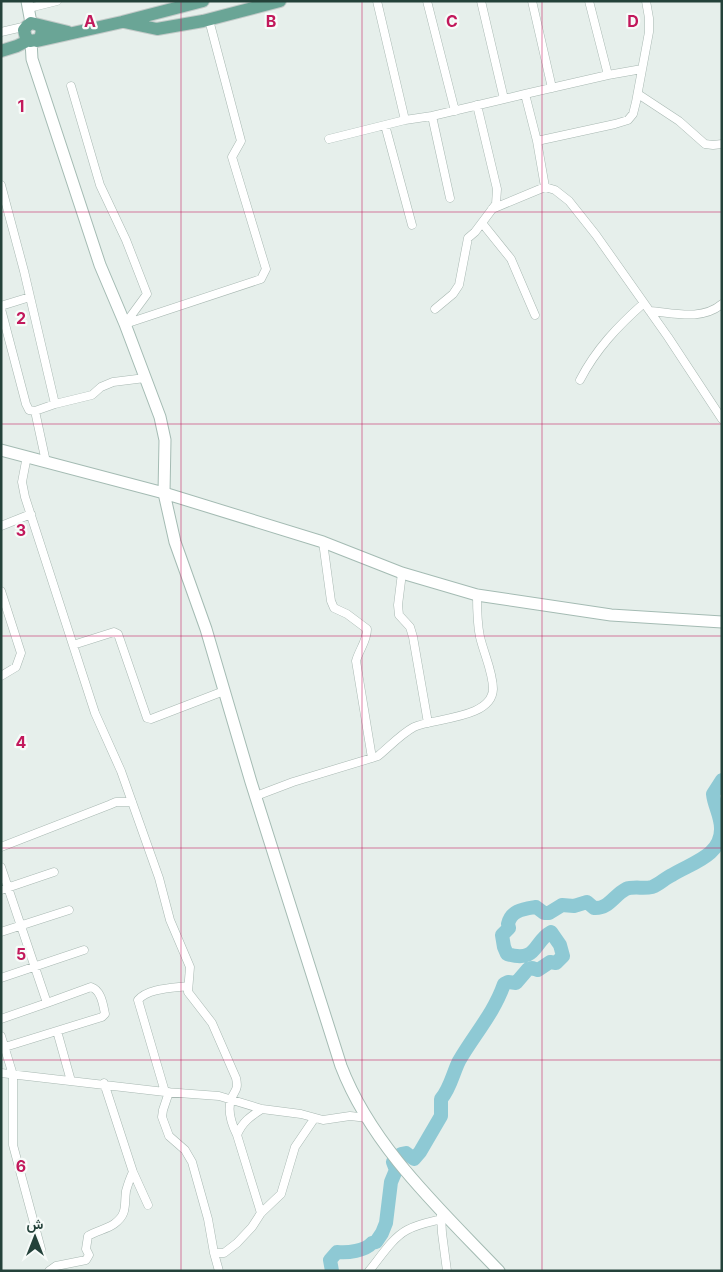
<svg xmlns="http://www.w3.org/2000/svg" width="723" height="1272" font-family="Inter,Vazirmatn,sans-serif">
	<rect width="100%" height="100%" fill="#e6efeb"/>
	<g fill="none" stroke-linecap="round" stroke-linejoin="round">
		<!-- river -->
		<path stroke="#8ec9d4" stroke-width="14" d="M332,1271L330,1260L337,1252C348,1253 365,1251 372,1243L376,1242L382,1233L386,1223L391,1182L396,1170L393,1162L401,1154L406,1153L414,1159L420,1152L441,1116V1099C450,1089 453,1073 459,1061C474,1035 494,1013 504,984L508,982L516,983L528,969H530L532,968L538,970L550,962L556,963L563,956L560,945L551,932C533,942 538,963 507,954L504,947L502,935L509,928L508,924C511,910 524,909 536,907L544,913H549L562,905L574,906L587,902L594,908C609,909 614,895 626,889C633,886 644,889 652,887C660,884 665,878 672,875C691,863 722,856 721,828C721,816 714,805 713,794L722,780"/>
		<defs>
			<path id="street" d="M377,1L405,120
				M427,1L455,111
				M481,1L504,99L525,94
				M532,1L552,88
				M589,1L608,75
				M29,8L57,1
				M1,32L27,26
				M642,69L608,75L525,94L537,141L615,124L628,120L633,114L636,102L649,32V18L646,1
				M71,86L100,185L126,240L147,294L125,324
				M638,94L679,121L705,144L713,145L722,144
				M385,125L412,225
				M329,139L405,120L432,116
				M537,141L545,187
				M1,185L24,271L55,404
				M450,198L432,116L504,99
				M492,209L545,187L555,190L569,201L596,235L668,337L722,419
				M482,223L511,259L535,315
				M1,306L30,297
				M1,309L26,404L29,410L35,411L55,404L92,395L101,387L113,382L145,378
				M435,309L453,294L459,285L468,238L475,232L496,204L497,189L477,105
				M650,311C674,313 702,321 722,304
				M125,324L261,279L266,269L232,157L241,141L209,20
				M580,380C596,349 618,326 644,303
				M35,411L46,462
				M27,456L22,482L25,497L95,713L121,771L159,878L170,920L190,967L188,992L212,1023L236,1078C239,1091 234,1090 231,1100C227,1112 232,1125 237,1135
				M1,526L31,514
				M323,542L331,601L334,608L347,614L367,629C367,641 359,650 356,661L372,758
				M402,573L398,605L399,615L410,627L413,637L428,723
				M1,591L21,653L16,667L1,676
				M73,645L114,632L118,634L147,718L151,719L224,691
				M256,796L293,782L372,758L378,756C389,747 401,734 414,727C433,718 492,719 493,689C493,672 484,654 480,637C477,623 477,609 477,595
				M1,847L109,805L116,802H132
				M1,867L47,1003L1,1019
				M1,890L54,872
				M1,932L69,910
				M1,978L84,950
				M57,1031L71,1081
				M1,1036L13,1075V1145L41,1249
				M5,1047L102,1017L105,1014C103,1004 101,990 91,987L47,1003
				M1,1073L165,1092L219,1096L262,1109L301,1114L323,1120L350,1116L368,1118
				M104,1083L133,1172L148,1205
				M165,1092L138,1000C148,988 173,988 188,986
				M169,1092L163,1110L162,1117L169,1136L185,1150L192,1162L208,1219L214,1253H224L237,1243L252,1227L261,1213L281,1194L295,1147L314,1119
				M261,1213L237,1135C242,1122 251,1116 262,1109
				M441,1216L442,1233L447,1271
				M214,1253L219,1271
				M49,1271L56,1266L86,1260L89,1255L86,1249L88,1236C96,1231 107,1229 114,1224C128,1214 124,1205 126,1191C128,1184 130,1178 133,1172
				M369,1271C380,1258 392,1238 407,1230C418,1224 430,1222 442,1219"/>
			<path id="secondary" d="M27,1L31,23
				M31,41L32,59L100,265L125,324L160,417L165,440L164,493L323,542L402,573L477,595L611,615L722,622
				M1,450L164,493L175,542L206,629L251,782L341,1066C372,1147 440,1209 499,1271"/>
			<path id="primary" d="M124,22L157,29L203,21L280,1
				M40,26L42,31L40,39L31,41L26,38L24,30L27,26L31,23L68,32
				M37,41L122,22L203,1
				M1,51L17,46L29,40"/>
		</defs>
		<!-- street casing -->
		<use href="#street" stroke="#a8b8b2" stroke-width="9"/>
		<!-- secondary casing -->
		<use href="#secondary" stroke="#a4bbb3" stroke-width="13"/>
		<!-- primary casing -->
		<use href="#primary" stroke="#c2cac8" stroke-width="14"/>
		<!-- street -->
		<use href="#street" stroke="#fff" stroke-width="8"/>
		<!-- secondary -->
		<use href="#secondary" stroke="#fff" stroke-width="11"/>
		<!-- primary -->
		<use href="#primary" stroke="#6aa596" stroke-width="12"/>
	</g>
	<!-- grid -->
	<path fill="none" stroke="#c2185b" stroke-width="1" stroke-opacity="0.55" d="M181,1V1271M362,1V1271M542,1V1271M1,212H722M1,424H722M1,636H722M1,848H722M1,1060H722"/>
	<g font-size="16" text-anchor="middle" font-weight="bold" fill="#c2185b" stroke="#f7fbf9" stroke-width="4.5" stroke-linejoin="round" paint-order="stroke">
		<text x="90" y="27">A</text>
		<text x="271" y="27">B</text>
		<text x="452" y="27">C</text>
		<text x="633" y="27">D</text>
		<text x="21" y="112">1</text>
		<text x="21" y="324">2</text>
		<text x="21" y="536">3</text>
		<text x="21" y="748">4</text>
		<text x="21" y="960">5</text>
		<text x="21" y="1172">6</text>
	</g>
	<!-- border -->
	<rect width="723" height="1272" fill="none" stroke="#24423a" stroke-width="5"/>
	<!-- north arrow -->
	<g transform="translate(35 1237)" stroke="#f7fbf9" stroke-width="4" paint-order="stroke">
	<path d="M0-4L9 19L0 12L-9 19Z" fill="#24423a"/>
	<text y="-8" font-size="14" font-weight="bold" text-anchor="middle" fill="#24423a">ش</text>
	</g>
</svg>
